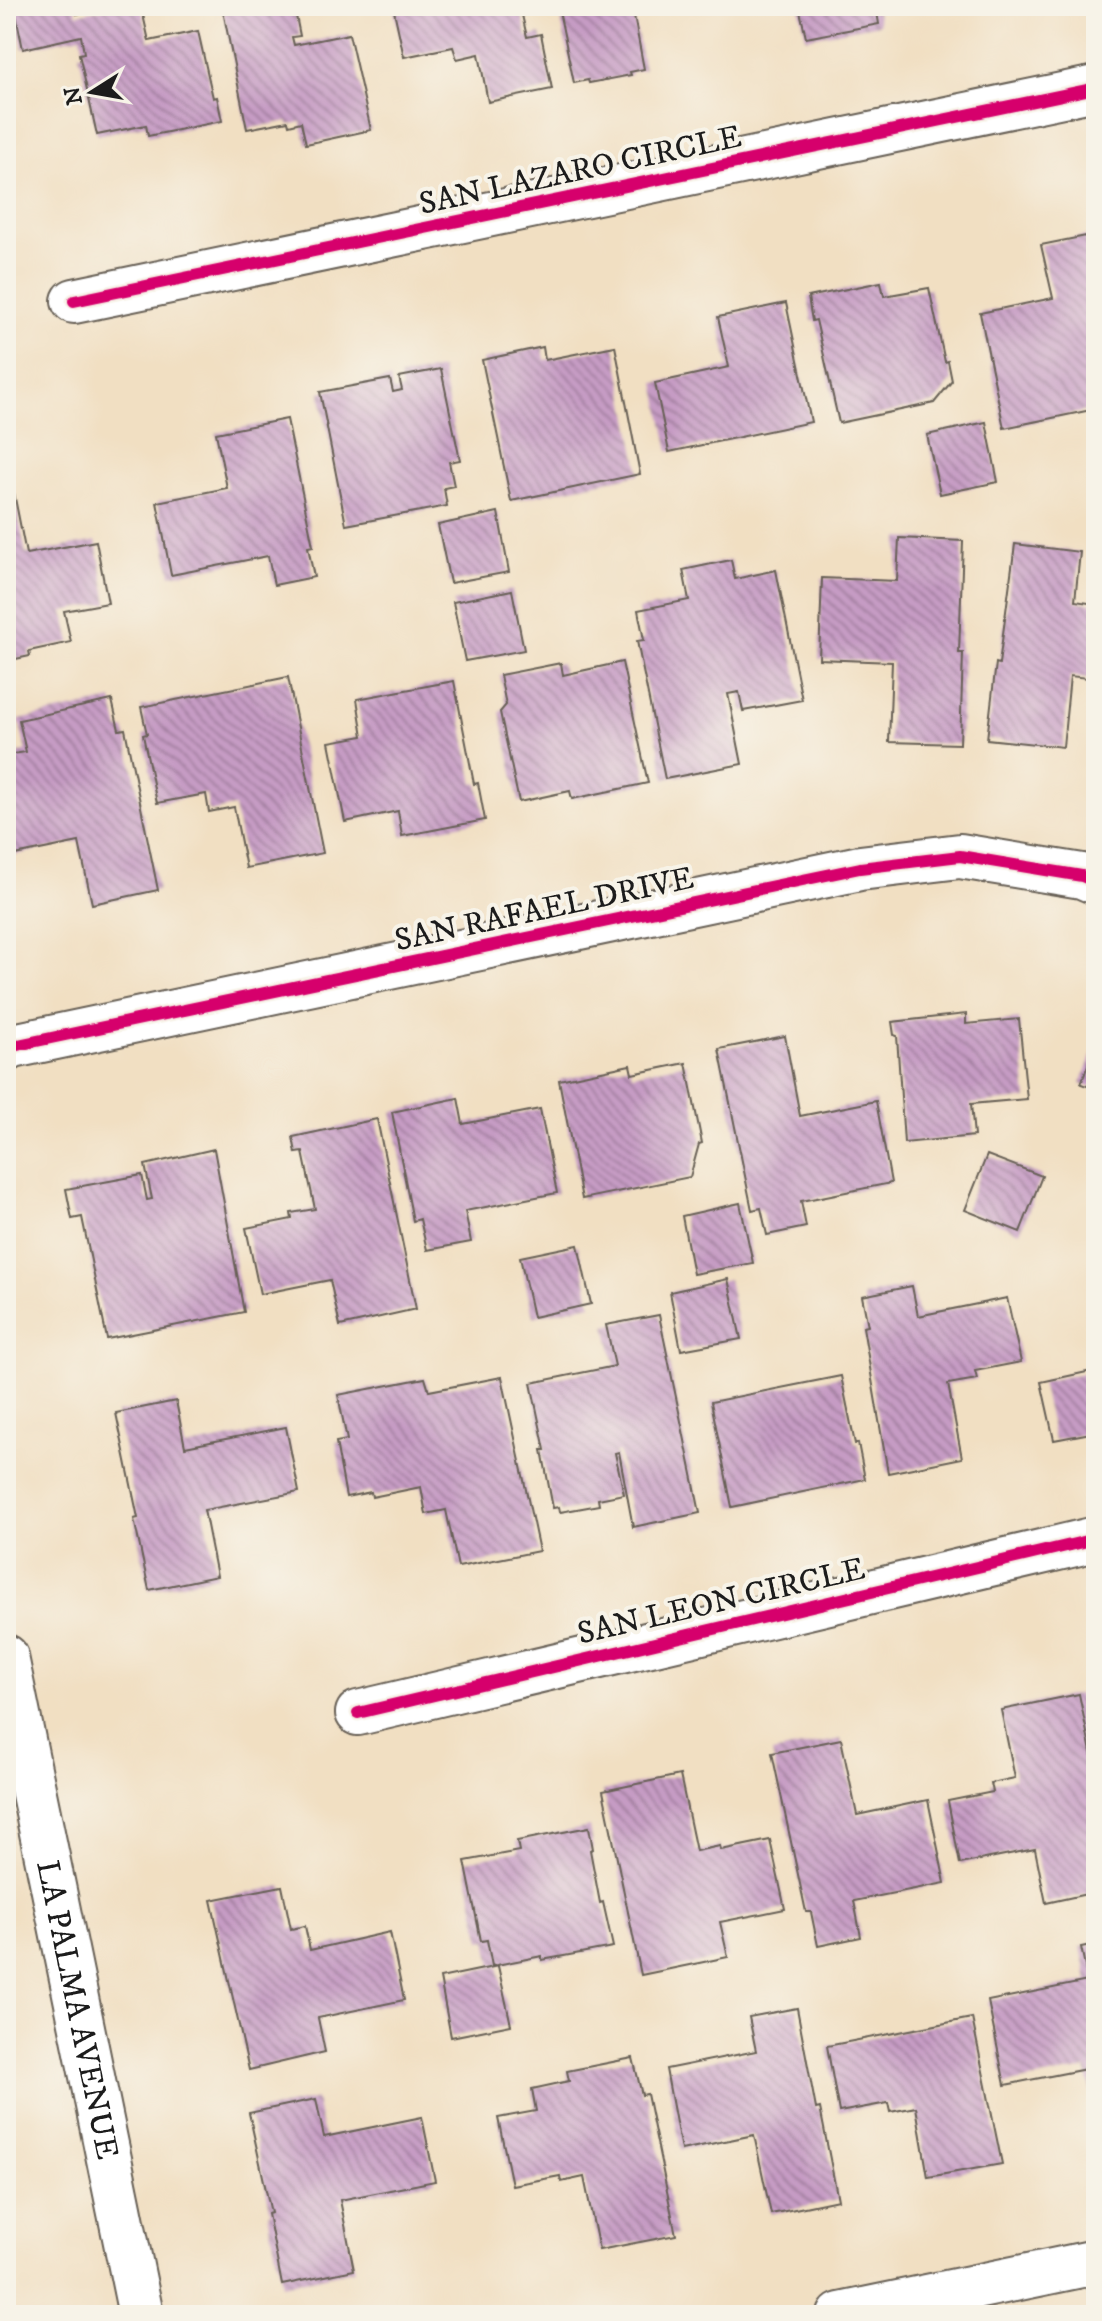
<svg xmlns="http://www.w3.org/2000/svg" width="1102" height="2321" font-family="'IM FELL DW Pica',serif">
	<defs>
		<pattern id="building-back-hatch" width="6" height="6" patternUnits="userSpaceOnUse" patternTransform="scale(2)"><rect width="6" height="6" fill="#c69bc4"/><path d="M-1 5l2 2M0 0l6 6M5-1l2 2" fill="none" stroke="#a07e9e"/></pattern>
	</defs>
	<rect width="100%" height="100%" fill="#f7f3e8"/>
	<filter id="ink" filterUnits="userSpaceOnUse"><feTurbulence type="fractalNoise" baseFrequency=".0125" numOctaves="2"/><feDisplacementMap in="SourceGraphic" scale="16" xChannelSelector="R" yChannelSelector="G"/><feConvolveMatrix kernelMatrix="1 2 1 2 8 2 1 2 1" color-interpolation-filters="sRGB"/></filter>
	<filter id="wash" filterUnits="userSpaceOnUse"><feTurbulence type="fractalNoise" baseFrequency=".006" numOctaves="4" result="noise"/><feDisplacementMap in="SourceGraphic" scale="32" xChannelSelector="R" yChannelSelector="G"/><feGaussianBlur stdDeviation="1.8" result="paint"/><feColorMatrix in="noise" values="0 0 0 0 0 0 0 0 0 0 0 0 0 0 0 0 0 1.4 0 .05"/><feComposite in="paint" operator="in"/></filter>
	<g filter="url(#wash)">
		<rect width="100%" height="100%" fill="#f1dfc2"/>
		<g id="blocks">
			<!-- building -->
			<path fill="url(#building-back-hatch)" d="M14,6H75L77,14L114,6H141L149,41L198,31L213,98L217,97L222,121L148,136L146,125L97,135L79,54L84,53L81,36L23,49Z
				M222,6H294L300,36L292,37L294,45L349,34L371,130L306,144L301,122L289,125L288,121L247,129Z
				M393,6H520L527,37L541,34L552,89L488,102L479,54L457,59L453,47L404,57Z
				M558,6H679V7L634,16L644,69L630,72L631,75L589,83L588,80L574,83Z
				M799,6H876L879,24L806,38Z
				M1096,234V409L1004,428L980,313L1053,298L1041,245Z
				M881,282L884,296L929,288L945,362L948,361L952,381L934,403L839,423L816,320L812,321L808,297Z
				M786,303L811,422L669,452L655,383L729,367L718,317Z
				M615,346L640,474L511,501L482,360L543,347L545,360Z
				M441,369L460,460L449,462L454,486L444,488L447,506L346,525L320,392L390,379L393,392L402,390L399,377Z
				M287,419L313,546L308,547L314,577L274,585L268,556L171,575L157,502L227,488L216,433Z
				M986,422L998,482L940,494L927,435Z
				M14,493L26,554L96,541L108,603L64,611L71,642L29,651L30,656L6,661V495Z
				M498,512L509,572L450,583L438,525Z
				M899,538L963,541L959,653H963L960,744L889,742L892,662L819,659L822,578L897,581Z
				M1015,544L1080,552L1075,601L1096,604V679L1070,676L1063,747L987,739L996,663L999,664Z
				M731,560L735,579L776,570L802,700L743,711L739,692L728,694L742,764L665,779L637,641L644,640L638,610L689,600L683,570Z
				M512,590L524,650L465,661L453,602Z
				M622,662L648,783L572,799L570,791L519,802L500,712L506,705L500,675L561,663L563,675Z
				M288,677L323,853L246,868L234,807L209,812L206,794L157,803L143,735L147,734L141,707Z
				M454,681L474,784L478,783L485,820L402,836L398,811L345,822L329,742L363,736L357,699Z
				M112,700L119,730L125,729L158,890L92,904L79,842L10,856L6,836V755L26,752L19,720Z
				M966,1014V1024L1019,1019L1027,1099L971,1104L974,1136L904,1143L897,1036L894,1035L892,1022Z
				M785,1036L800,1116L876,1101L891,1183L801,1201L806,1227L767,1235L761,1208L752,1210L719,1049Z
				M1096,1043V1089L1081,1084Z
				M686,1063L702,1143L699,1144L690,1177L582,1199L559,1080L630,1065L632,1074Z
				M458,1098L463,1124L540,1109L557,1193L465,1211L471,1242L427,1250L420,1219L413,1221L392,1112Z
				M377,1119L416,1309L340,1326L330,1280L260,1294L246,1228L292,1219L291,1213L315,1209L303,1152L296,1153L293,1137Z
				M214,1149L244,1312L107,1339L82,1217L72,1219L66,1189L142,1175L147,1200L152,1199L145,1165Z
				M987,1155L1042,1176L1020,1232L965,1210Z
				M740,1203L753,1263L693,1274L682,1216Z
				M578,1245L591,1304L533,1317L520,1257Z
				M728,1279L741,1339L681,1350L670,1292Z
				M912,1286L918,1316L1007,1298L1021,1362L975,1371L977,1379L948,1384L962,1458L888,1473L863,1327L868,1326L862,1296Z
				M659,1315L700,1513L633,1527L619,1452L615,1453L624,1494L598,1499L599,1505L560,1512L559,1507L553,1508L542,1450H545L531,1383L615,1366L606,1325Z
				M1096,1370V1432L1054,1440L1041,1382Z
				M841,1376L855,1444L858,1443L865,1479L732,1507L711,1402Z
				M502,1377L539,1551L458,1567L446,1510L426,1514L421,1487L372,1497L371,1492L346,1497L336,1442L347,1440L338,1395L425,1378L429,1391Z
				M176,1401L185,1447L286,1427L299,1492L204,1510L217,1576L149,1590L134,1519L138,1518L116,1413Z
				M1079,1694L1096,1776V1892L1046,1903L1035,1849L960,1864L948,1801L993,1792L991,1783L1015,1778L1001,1710Z
				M841,1739L857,1815L928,1800L945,1883L854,1901L861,1937L818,1946L811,1912H806L772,1753Z
				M680,1775L696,1851L720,1846L721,1850L770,1840L785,1909L720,1922L728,1957L641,1975L603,1791Z
				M589,1827L593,1849L590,1850L600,1903L603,1902L613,1947L542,1960V1956L492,1966L487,1940L481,1941L465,1861L519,1851L517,1841Z
				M282,1886L291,1929L305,1926L310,1950L390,1932L404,2000L318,2018L325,2052L249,2070L211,1900Z
				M1096,1944V2112H1095L1086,2069L1005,2085L988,2001L1088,1981L1081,1947Z
				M498,1966L511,2025L451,2037L440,1978Z
				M797,2008L816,2109L820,2108L838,2200L771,2214L754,2135L681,2150L666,2069L756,2051L749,2017Z
				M972,2018L1002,2164L928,2177L916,2107L890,2112L888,2103L839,2112L827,2046Z
				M633,2058L642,2095L647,2094L676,2235L599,2250L584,2177L561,2182L560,2176L512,2185L498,2118L536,2111L532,2089L569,2081L567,2071Z
				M316,2099L324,2137L422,2117L435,2181L340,2200L354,2270L282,2285L268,2214L271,2213L249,2113Z"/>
		</g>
	</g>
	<g filter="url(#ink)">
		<use href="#blocks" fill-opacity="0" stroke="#676056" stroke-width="2"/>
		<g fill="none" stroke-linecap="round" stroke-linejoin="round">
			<defs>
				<path id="minor" d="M74,301L1096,88
					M6,1050L13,1046L860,868L960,856L1082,876L1096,882
					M358,1713L1096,1539
					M840,2315L1096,2262"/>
				<g id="primary">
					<path id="s1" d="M6,1657L141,2315"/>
				</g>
			</defs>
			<!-- minor casing -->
			<use href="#minor" stroke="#676056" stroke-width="48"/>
			<!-- primary casing -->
			<use href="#primary" stroke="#676056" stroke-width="48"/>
			<!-- minor -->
			<use href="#minor" stroke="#fff" stroke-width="44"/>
			<!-- primary -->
			<use href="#primary" stroke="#fff" stroke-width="44"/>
			<defs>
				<path id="cycleway" d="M74,301L1096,88
					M6,1050L13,1046L860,868L960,856L1082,876L1096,882
					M358,1713L1096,1539"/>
			</defs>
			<!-- cycleway casing -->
			<use href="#cycleway" stroke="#f7f3e8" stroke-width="17"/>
			<!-- cycleway -->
			<use href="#cycleway" stroke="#d6006c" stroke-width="12"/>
		</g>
	</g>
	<g text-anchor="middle" stroke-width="8" stroke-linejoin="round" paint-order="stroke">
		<!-- street labels -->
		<g font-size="32" fill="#1c1c1c" stroke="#f7f3e8">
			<text transform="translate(580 169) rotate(-12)" y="11">SAN LAZARO CIRCLE</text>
			<text transform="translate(544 908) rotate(-12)" y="11">SAN RAFAEL DRIVE</text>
			<text transform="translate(721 1600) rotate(-13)" y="11">SAN LEON CIRCLE</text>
			<text dy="11" stroke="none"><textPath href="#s1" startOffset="360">LA PALMA AVENUE</textPath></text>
		</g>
	</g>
	<!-- margin -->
	<rect width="1102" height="2321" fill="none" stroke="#f7f3e8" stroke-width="32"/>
	<!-- north arrow -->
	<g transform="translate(92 92) rotate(259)" stroke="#f7f3e8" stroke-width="6" paint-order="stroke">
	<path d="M0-6L14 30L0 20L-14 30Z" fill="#1c1c1c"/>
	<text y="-12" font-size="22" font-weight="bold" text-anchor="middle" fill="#1c1c1c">N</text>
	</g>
</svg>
